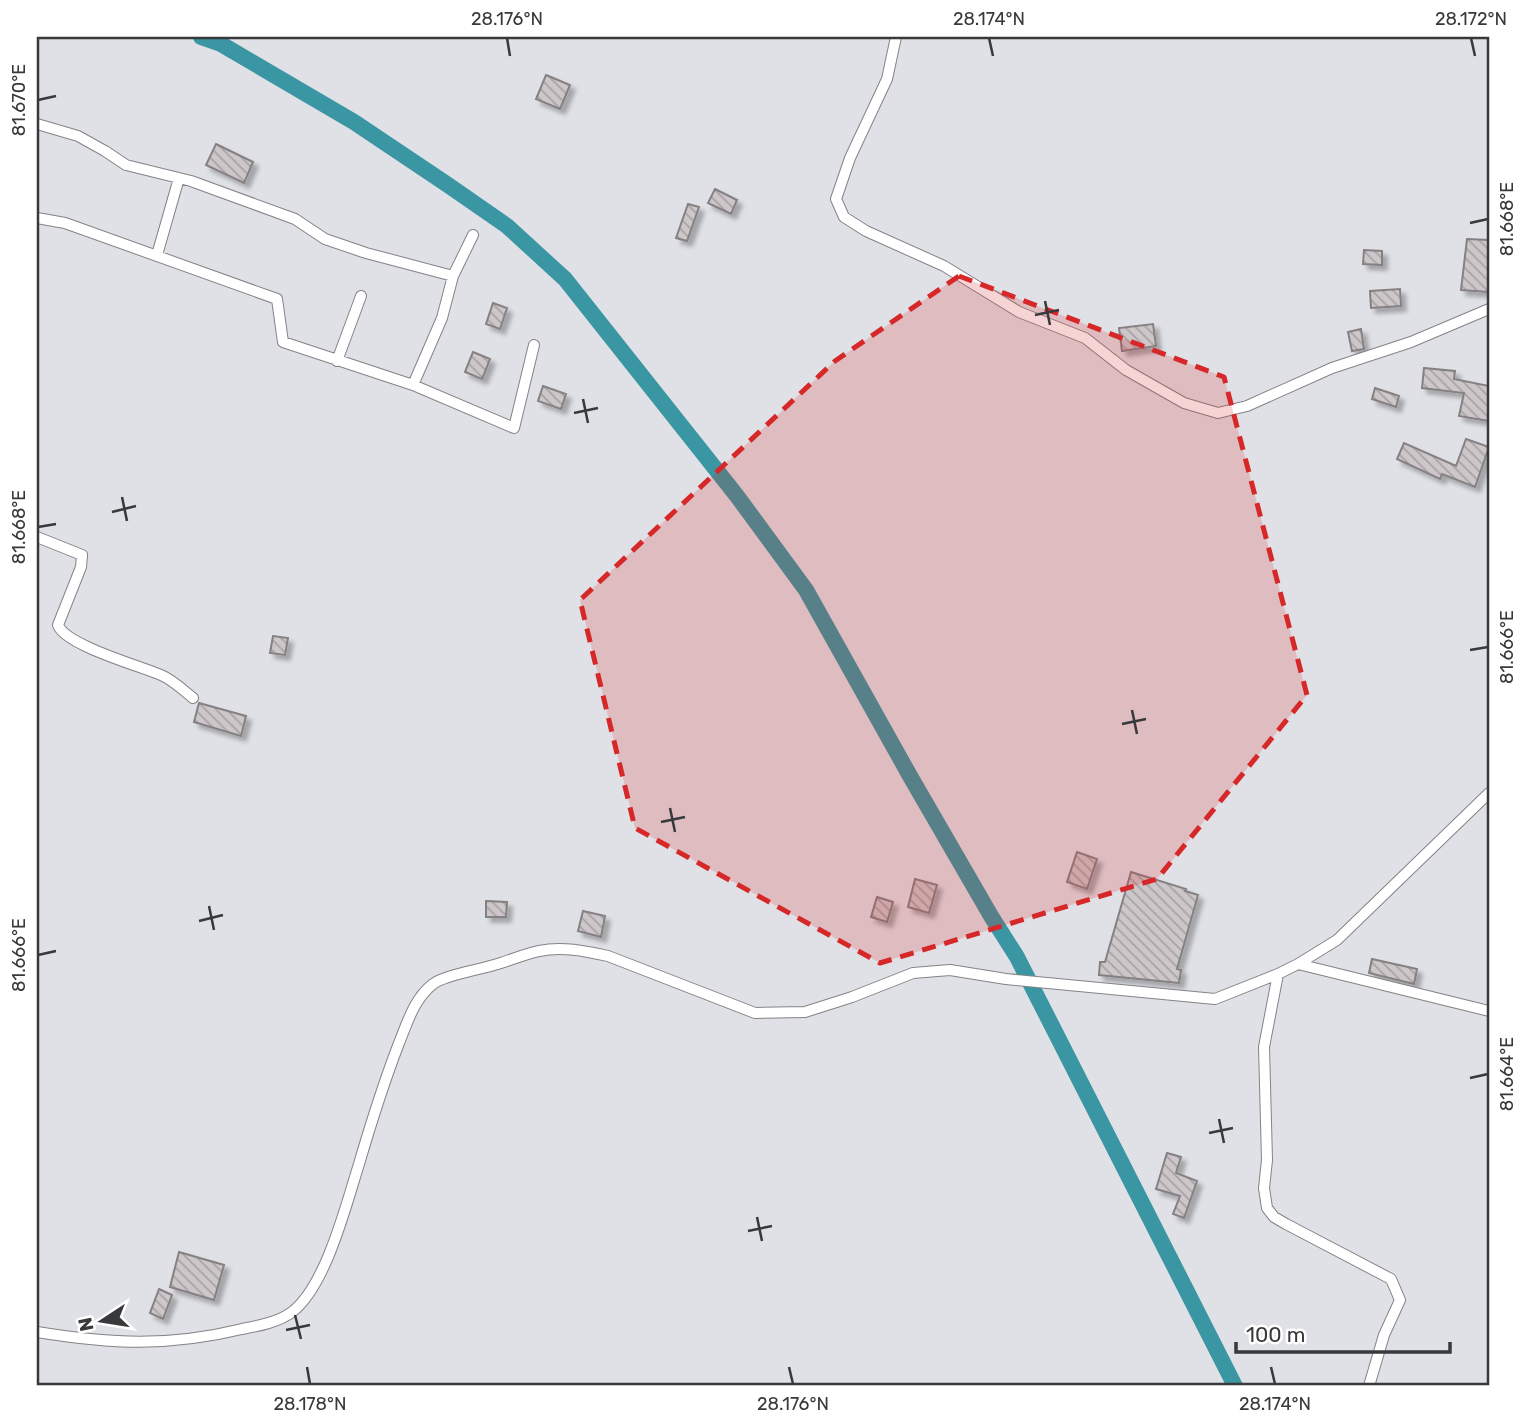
<svg xmlns="http://www.w3.org/2000/svg" width="1526" height="1423" font-family="Rubik,sans-serif">
	<defs>
		<pattern id="building-back-hatch" width="6" height="6" patternUnits="userSpaceOnUse" patternTransform="scale(1.75)"><rect width="6" height="6" fill="#cdc7c9"/><path d="M-1 5l2 2M0 0l6 6M5-1l2 2" fill="none" stroke="#a7a3a4"/></pattern>
		<filter id="shadow"><feDropShadow dx="5" dy="5" stdDeviation="2" flood-color="#0004"/></filter>
	</defs>
	<rect width="100%" height="100%" fill="#e0e1e6"/>
	<g fill="none" stroke-linecap="round" stroke-linejoin="round">
		<!-- canal -->
		<path stroke="#3996a2" stroke-width="16" d="M201,37L221,44L354,122L448,185L507,226L565,279L737,496L806,590L910,776L991,916L1017,957L1235,1386"/>
	</g>
	<!-- building -->
	<path fill="url(#building-back-hatch)" stroke="#858082" stroke-width="2" filter="url(#shadow)" d="M546,75L570,85L560,109L536,99Z
		M216,144L253,162L244,183L206,165Z
		M715,189L737,200L731,214L708,203Z
		M688,204L699,207L687,241L676,238Z
		M1467,239L1489,240V292L1461,290Z
		M1364,250L1382,251V265L1363,264Z
		M1400,289L1401,306L1371,308L1370,291Z
		M493,303L507,308L500,329L486,324Z
		M1153,324L1156,346L1122,351L1119,328Z
		M1361,329L1364,349L1352,351L1348,332Z
		M473,352L490,359L482,379L465,372Z
		M1424,368L1455,371L1454,379L1489,386V421L1459,416L1464,393L1422,388Z
		M543,386L566,394L561,409L538,401Z
		M1375,388L1399,396L1396,407L1372,399Z
		M1466,439L1489,447L1475,487L1442,474L1440,479L1397,459L1404,443L1456,466Z
		M273,636L288,638L285,655L270,653Z
		M199,703L246,716L241,736L194,722Z
		M1077,852L1097,859L1087,889L1067,882Z
		M1131,872L1186,889L1185,891L1198,895L1177,969L1181,970L1179,983L1099,975L1100,962H1105Z
		M915,879L937,885L929,913L908,907Z
		M877,897L893,902L887,922L871,917Z
		M486,901L507,902L506,917H486Z
		M583,911L605,916L601,937L578,931Z
		M1372,959L1417,969L1414,984L1369,973Z
		M1167,1153L1181,1157L1176,1173L1197,1181L1184,1218L1173,1214L1180,1196L1156,1189Z
		M179,1252L224,1265L214,1300L170,1287Z
		M159,1289L172,1295L163,1319L150,1313Z"/>
	<g fill="none" stroke-linecap="round" stroke-linejoin="round">
		<defs>
			<path id="minor" d="M896,37L887,79L850,158L836,199L844,217L866,231L944,266L1019,312L1085,338L1126,370L1184,403L1218,413L1247,406L1332,368L1411,342L1489,309
				M37,124L78,136L105,151L126,165L191,181L295,219L325,239L366,253L453,276
				M37,218L65,223L277,299L283,342L413,385L514,428L534,345
				M157,255L179,178
				M337,361L361,296
				M413,385L442,318L453,276L473,235
				M37,537L82,555L81,567L58,625C65,645 140,666 161,675C173,680 183,690 193,698
				M1298,964L1489,1011
				M1278,974L1264,1047L1267,1160L1264,1188L1267,1208L1274,1217L1286,1224L1391,1279L1400,1300L1384,1335L1369,1386
				M37,1332C111,1344 168,1347 242,1329C258,1326 279,1322 292,1312C326,1286 346,1205 359,1164C371,1123 384,1082 399,1043C408,1021 414,999 433,984C445,975 478,970 494,965C509,961 524,954 539,951C562,946 585,951 608,956L755,1013L805,1012L852,997L913,973L950,970L1006,979L1215,999L1278,974L1298,964L1337,940L1489,793"/>
		</defs>
		<!-- minor casing -->
		<use href="#minor" stroke="#838388" stroke-width="12"/>
		<!-- minor -->
		<use href="#minor" stroke="#fff" stroke-width="10"/>
	</g>
	<!-- marked area -->
	<path fill="#d62828" fill-opacity="0.2" stroke="#d62828" stroke-width="5" stroke-dasharray="14 9" stroke-linejoin="round" d="M959,276L1224,377L1307,695L1157,879L880,963L635,828L580,600L835,361Z"/>
	<!-- ticks -->
	<path fill="none" stroke="#38393b" stroke-width="2.5" d="M507,38L510,56M989,38L993,56M1471,38L1475,56M38,100L56,96M1470,223L1488,219M1045,301L1050,325M1035,315L1059,310M583,399L588,423M574,413L598,408M122,497L127,521M112,512L136,506M38,527L56,524M1470,650L1488,647M1132,710L1137,734M1122,724L1146,719M670,808L675,832M661,822L685,817M209,906L214,930M199,921L223,915M38,955L56,951M1470,1078L1488,1074M1219,1119L1224,1143M1209,1133L1233,1128M757,1217L762,1241M748,1231L772,1226M295,1315L301,1339M286,1330L310,1325M307,1367L310,1384M789,1367L793,1384M1271,1367L1275,1384"/>
	<!-- border -->
	<rect width="1526" height="1423" fill="none" stroke="#ffffff" stroke-width="77"/>
	<!-- north arrow -->
	<g transform="translate(102 1321) rotate(258)" stroke="#ffffff" stroke-width="5" paint-order="stroke">
	<path d="M0-5L12 26L0 18L-12 26Z" fill="#38393b"/>
	<text y="-10" font-size="19" font-weight="bold" text-anchor="middle" fill="#38393b">N</text>
	</g>
	<!-- scale -->
	<path d="M1236 1342v10h214v-10" fill="none" stroke="#38393b" stroke-width="3.5"/>
	<text x="1246" y="1342" font-size="21" fill="#38393b" stroke="#ffffff" stroke-width="5" paint-order="stroke">100 m</text>
	<rect x="38" y="38" width="1450" height="1346" fill="none" stroke="#38393b" stroke-width="2.5"/>
	<g font-size="18" text-anchor="middle" fill="#38393b">
		<text x="507" y="25">28.176°N</text>
		<text x="989" y="25">28.174°N</text>
		<text x="1471" y="25">28.172°N</text>
		<text transform="translate(19 100) rotate(-90)" y="6">81.670°E</text>
		<text transform="translate(1507 219) rotate(-90)" y="6">81.668°E</text>
		<text transform="translate(19 527) rotate(-90)" y="6">81.668°E</text>
		<text transform="translate(1507 647) rotate(-90)" y="6">81.666°E</text>
		<text transform="translate(19 955) rotate(-90)" y="6">81.666°E</text>
		<text transform="translate(1507 1074) rotate(-90)" y="6">81.664°E</text>
		<text x="310" y="1410">28.178°N</text>
		<text x="793" y="1410">28.176°N</text>
		<text x="1275" y="1410">28.174°N</text>
	</g>
</svg>
